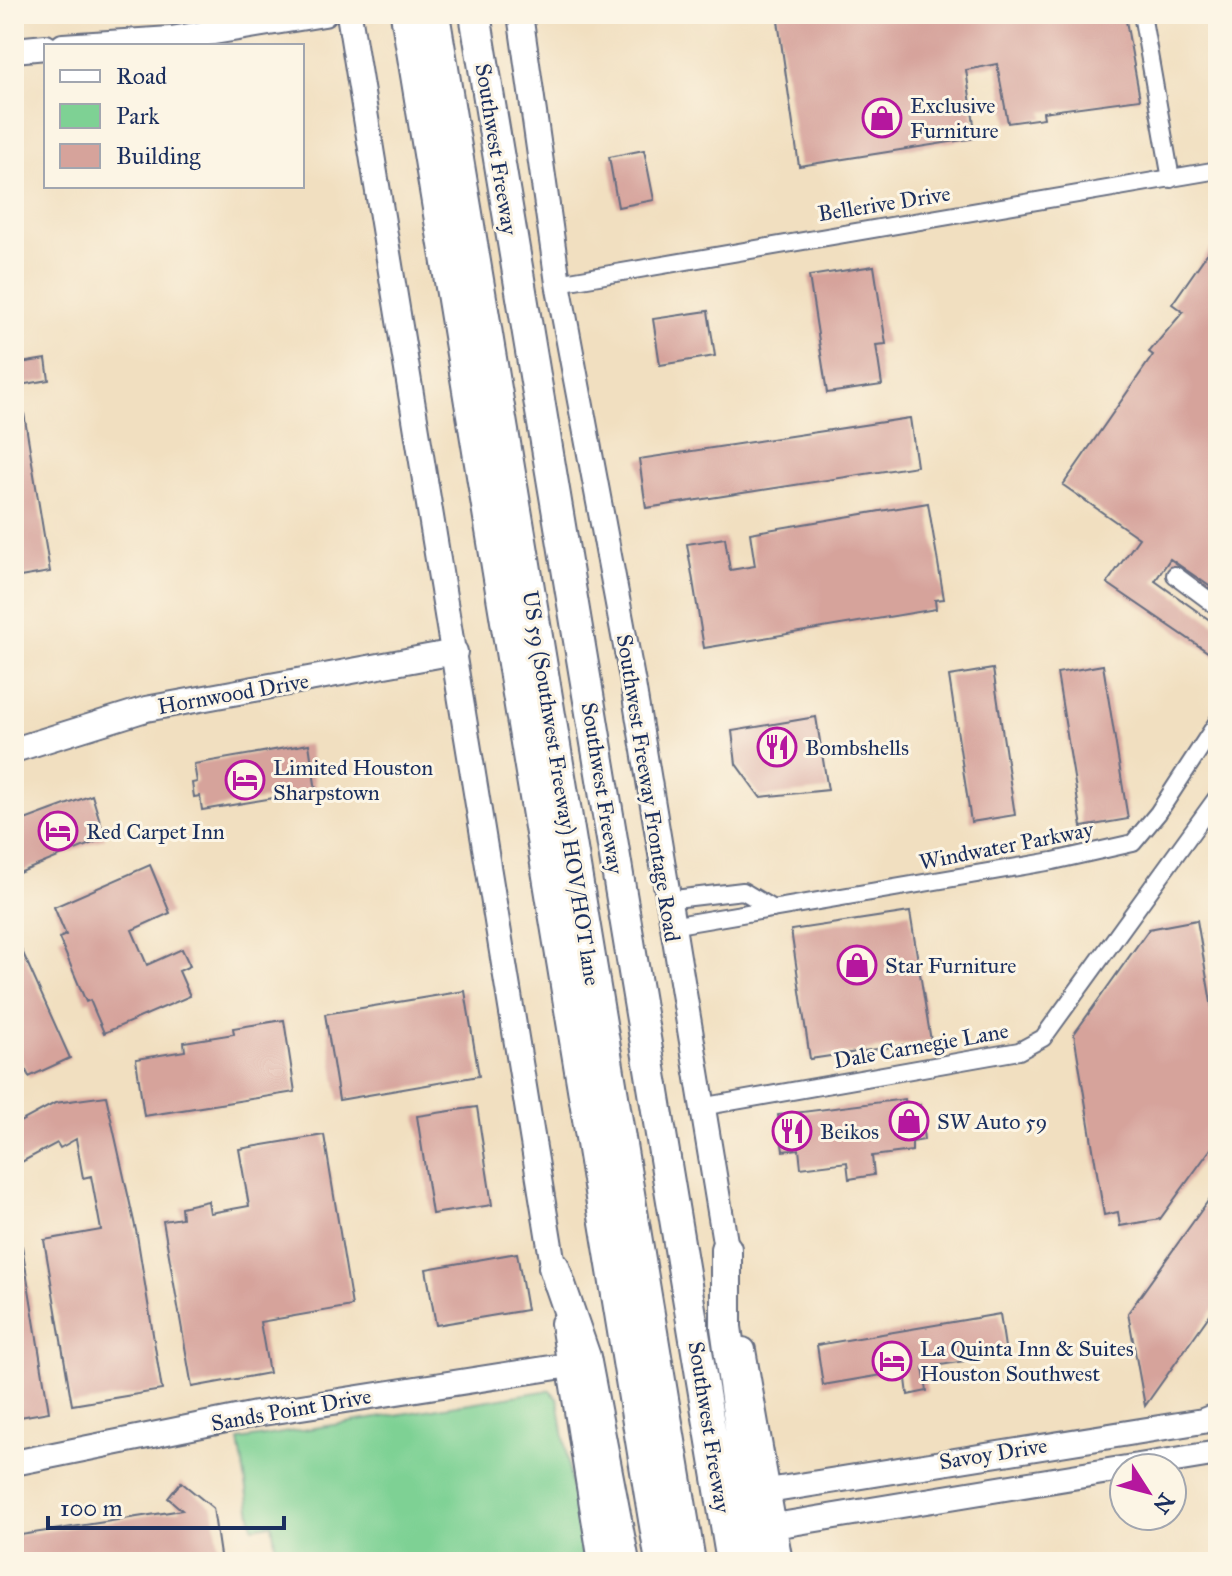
<svg xmlns="http://www.w3.org/2000/svg" width="1232" height="1576" font-family="'IM FELL Great Primer',serif">
	<rect width="100%" height="100%" fill="#fcf5e5"/>
	<filter id="ink" filterUnits="userSpaceOnUse"><feTurbulence type="fractalNoise" baseFrequency=".0125" numOctaves="2"/><feDisplacementMap in="SourceGraphic" scale="16" xChannelSelector="R" yChannelSelector="G"/><feConvolveMatrix kernelMatrix="1 2 1 2 8 2 1 2 1" color-interpolation-filters="sRGB"/></filter>
	<filter id="wash" filterUnits="userSpaceOnUse"><feTurbulence type="fractalNoise" baseFrequency=".006" numOctaves="4" result="noise"/><feDisplacementMap in="SourceGraphic" scale="32" xChannelSelector="R" yChannelSelector="G"/><feGaussianBlur stdDeviation="1.8" result="paint"/><feColorMatrix in="noise" values="0 0 0 0 0 0 0 0 0 0 0 0 0 0 0 0 0 1.4 0 .05"/><feComposite in="paint" operator="in"/></filter>
	<g filter="url(#wash)">
		<rect width="100%" height="100%" fill="#f1dfc0"/>
		<!-- green -->
		<path fill="#7ed194" stroke="#4c8079" stroke-width="2" d="M550,1390L558,1399L583,1562H278L272,1524L253,1527L239,1440Z"/>
		<g id="blocks">
			<!-- building -->
			<path fill="#d6a39b" d="M777,14L1125,15L1140,99L1043,112L1044,118L1008,123L997,64L966,70L976,138L799,166Z
				M644,150L654,200L618,207L609,157Z
				M1218,238V592L1170,559L1155,581L1218,626V659L1107,583L1139,538L1063,485L1153,355L1149,352L1183,312L1172,304Z
				M874,266L886,344L876,345L882,385L827,393L809,276Z
				M708,311L715,356L660,365L653,319Z
				M46,359L49,380L14,386V364Z
				M14,395H21L50,572L14,578Z
				M910,418L917,466L646,508L639,459Z
				M928,503L944,599L935,600L936,609L704,648L687,544L725,538L730,570L755,566L750,533Z
				M1103,665L1128,819L1082,827L1057,673Z
				M993,669L1015,815L971,822L949,676Z
				M816,717L828,790L760,797L736,764L732,731Z
				M309,744L316,791L202,810L200,796L194,797L192,783L197,782L194,764Z
				M92,795L105,838L14,875V824Z
				M150,865L170,913L132,930L147,965L182,949L190,966L179,971L190,996L104,1033L90,1000L86,1002L59,938L66,935L54,907Z
				M910,912L931,1041L810,1059L791,930Z
				M1197,920L1218,1044V1139L1160,1219L1120,1226L1118,1212L1104,1215L1074,1034L1149,929Z
				M14,933L70,1058L29,1077L14,1044Z
				M465,991L479,1076L339,1100L325,1014Z
				M284,1020L295,1092L144,1116L136,1059L185,1051L184,1042L234,1034L233,1028Z
				M106,1096L137,1235L162,1390L72,1405L44,1240L101,1230L91,1176L83,1178L76,1139L60,1148L57,1143L14,1166V1125L55,1103Z
				M905,1099L906,1107L920,1105L924,1140L912,1142V1151L872,1156L874,1175L849,1179L847,1162L801,1168L799,1149L783,1151L778,1115Z
				M477,1107L492,1205L432,1214L417,1116Z
				M324,1135L352,1306L260,1322L269,1373L192,1387L163,1221L182,1218L181,1207L208,1201L210,1213L249,1206L239,1149Z
				M1218,1187V1303L1145,1406L1128,1313Z
				M22,1246L49,1412L14,1418V1247Z
				M517,1253L527,1310L436,1325L426,1269Z
				M1000,1314L1006,1354L923,1368L927,1391L908,1395L905,1371L823,1385L817,1345Z
				M181,1482L213,1508L221,1562H14V1536L182,1510L168,1498Z"/>
		</g>
	</g>
	<g filter="url(#ink)">
		<use href="#blocks" fill-opacity="0" stroke="#666d80" stroke-width="2"/>
		<g fill="none" stroke-linecap="round" stroke-linejoin="round">
			<defs>
				<path id="street" d="M1142,14L1171,179
					M558,283L1218,170
					M1175,575L1218,607
					M666,900L743,891L773,909
					M671,926L1053,861L1133,843L1158,813L1218,721
					M701,1107L1019,1051L1043,1038L1218,796"/>
				<path id="secondary" d="M349,14L556,1283
					M520,14L558,283L633,684L729,1266
					M63,46L171,39L324,14
					M14,50L46,47
					M14,750L146,709L455,652
					M563,1323L601,1562
					M743,1350L780,1562
					M14,1463L256,1414L570,1365
					M768,1491L1203,1421L1218,1415
					M774,1526L1218,1453"/>
				<path id="highway" d="M406,14L661,1562
					M434,14L690,1562
					M475,14L732,1562
					M726,1249V1327L759,1562
					M554,1267L585,1357L624,1562"/>
			</defs>
			<!-- street casing -->
			<use href="#street" stroke="#666d80" stroke-width="20"/>
			<!-- secondary casing -->
			<use href="#secondary" stroke="#666d80" stroke-width="28"/>
			<!-- highway casing -->
			<use href="#highway" stroke="#666d80" stroke-width="34"/>
			<!-- street -->
			<use href="#street" stroke="#fff" stroke-width="16"/>
			<!-- secondary -->
			<use href="#secondary" stroke="#fff" stroke-width="24"/>
			<!-- highway -->
			<use href="#highway" stroke="#fff" stroke-width="30"/>
		</g>
	</g>
	<!-- icons -->
	<defs>
		<symbol id="shop-ring" viewBox="-11 -11 22 22"><circle r="9.5" fill="#fcf5e5" stroke="#b5179e" stroke-width="1.5"/><path d="M-5-2.5h2.3a2.7 3.5 0 0 1 5.4 0H5L5.5 6h-11ZM-1.5-2.5h3a1.5 2.3 0 0 0-3 0Z" fill="#b5179e"/></symbol>
		<symbol id="restaurant-ring" viewBox="-11 -11 22 22"><circle r="9.5" fill="#fcf5e5" stroke="#b5179e" stroke-width="1.5"/><path d="M-5-6h1v4h1v-4h1v4h1v-4h1v5L-1.5 .5V6h-2V.5L-5-1ZM5-6V6H3V1.5H1.5Q1.5-4 5-6Z" fill="#b5179e"/></symbol>
		<symbol id="hotel-ring" viewBox="-11 -11 22 22"><circle r="9.5" fill="#fcf5e5" stroke="#b5179e" stroke-width="1.5"/><path d="M-6-4.5h1.5V1H6V5H4.5V3h-9V5H-6ZM-4 0a1.8 1.8 0 1 1 3.6 0ZM.5 0V-2.5h3Q6-2.5 6 0Z" fill="#b5179e"/></symbol>
	</defs>
	<g fill-rule="evenodd">
		<use href="#shop-ring" x="860" y="96" width="44" height="44"/>
		<use href="#restaurant-ring" x="755" y="725" width="44" height="44"/>
		<use href="#hotel-ring" x="223" y="758" width="44" height="44"/>
		<use href="#hotel-ring" x="36" y="809" width="44" height="44"/>
		<use href="#shop-ring" x="835" y="943" width="44" height="44"/>
		<use href="#shop-ring" x="887" y="1099" width="44" height="44"/>
		<use href="#restaurant-ring" x="770" y="1109" width="44" height="44"/>
		<use href="#hotel-ring" x="870" y="1339" width="44" height="44"/>
	</g>
	<g text-anchor="middle" stroke-width="6" stroke-linejoin="round" paint-order="stroke">
		<!-- poi labels -->
		<g font-size="22" fill="#1b2f5e" stroke="#fcf5e5" text-anchor="start">
			<text x="910" y="113">Exclusive<tspan x="910" dy="25">Furniture</tspan></text>
			<text x="805" y="755">Bombshells</text>
			<text x="273" y="775">Limited Houston<tspan x="273" dy="25">Sharpstown</tspan></text>
			<text x="86" y="839">Red Carpet Inn</text>
			<text x="885" y="973">Star Furniture</text>
			<text x="937" y="1129">SW Auto 59</text>
			<text x="820" y="1139">Beikos</text>
			<text x="920" y="1356">La Quinta Inn &amp; Suites<tspan x="920" dy="25">Houston Southwest</tspan></text>
		</g>
		<!-- street labels -->
		<g font-size="22" fill="#1b2f5e" stroke="#fcf5e5">
			<text transform="translate(497 149) rotate(81)" y="8">Southwest Freeway</text>
			<text transform="translate(884 203) rotate(-9)" y="8">Bellerive Drive</text>
			<text transform="translate(233 693) rotate(-10)" y="8">Hornwood Drive</text>
			<text transform="translate(562 788) rotate(81)" y="8">US 59 (Southwest Freeway) HOV/HOT lane</text>
			<text transform="translate(603 788) rotate(81)" y="8">Southwest Freeway</text>
			<text transform="translate(649 788) rotate(81)" y="8">Southwest Freeway Frontage Road</text>
			<text transform="translate(1006 845) rotate(-11)" y="8">Windwater Parkway</text>
			<text transform="translate(921 1045) rotate(-10)" y="8">Dale Carnegie Lane</text>
			<text transform="translate(291 1409) rotate(-10)" y="8">Sands Point Drive</text>
			<text transform="translate(710 1427) rotate(81)" y="8">Southwest Freeway</text>
			<text transform="translate(993 1453) rotate(-9)" y="8">Savoy Drive</text>
		</g>
	</g>
	<!-- margin -->
	<rect width="1232" height="1576" fill="none" stroke="#fcf5e5" stroke-width="48"/>
	<!-- legend -->
	<rect x="44" y="44" width="260" height="144" fill="#fcf5e5" stroke="#a2a6af" stroke-width="2"/>
	<rect x="60" y="70" width="40" height="12" fill="#ffffff" stroke="#a2a6af" stroke-width="2"/>
	<text x="116" y="84" font-size="24" fill="#1b2f5e">Road</text>
	<rect x="60" y="104" width="40" height="24" fill="#7ed194" stroke="#a2a6af" stroke-width="2"/>
	<text x="116" y="124" font-size="24" fill="#1b2f5e">Park</text>
	<rect x="60" y="144" width="40" height="24" fill="#d6a39b" stroke="#a2a6af" stroke-width="2"/>
	<text x="116" y="164" font-size="24" fill="#1b2f5e">Building</text>
	<!-- north arrow -->
	<g transform="translate(1148 1492) rotate(126)"><circle r="38" fill="#fcf5e5" stroke="#a2a6af" stroke-width="2"/>
	<path d="M0-6L14 30L0 20L-14 30Z" fill="#b5179e"/>
	<text y="-12" font-size="22" font-weight="bold" text-anchor="middle" fill="#1b2f5e">N</text>
	</g>
	<!-- scale -->
	<path d="M48 1516v12h236v-12" fill="none" stroke="#1b2f5e" stroke-width="4"/>
	<text x="60" y="1516" font-size="24" fill="#1b2f5e" stroke="#fcf5e5" stroke-width="6" paint-order="stroke">100 m</text>
</svg>
